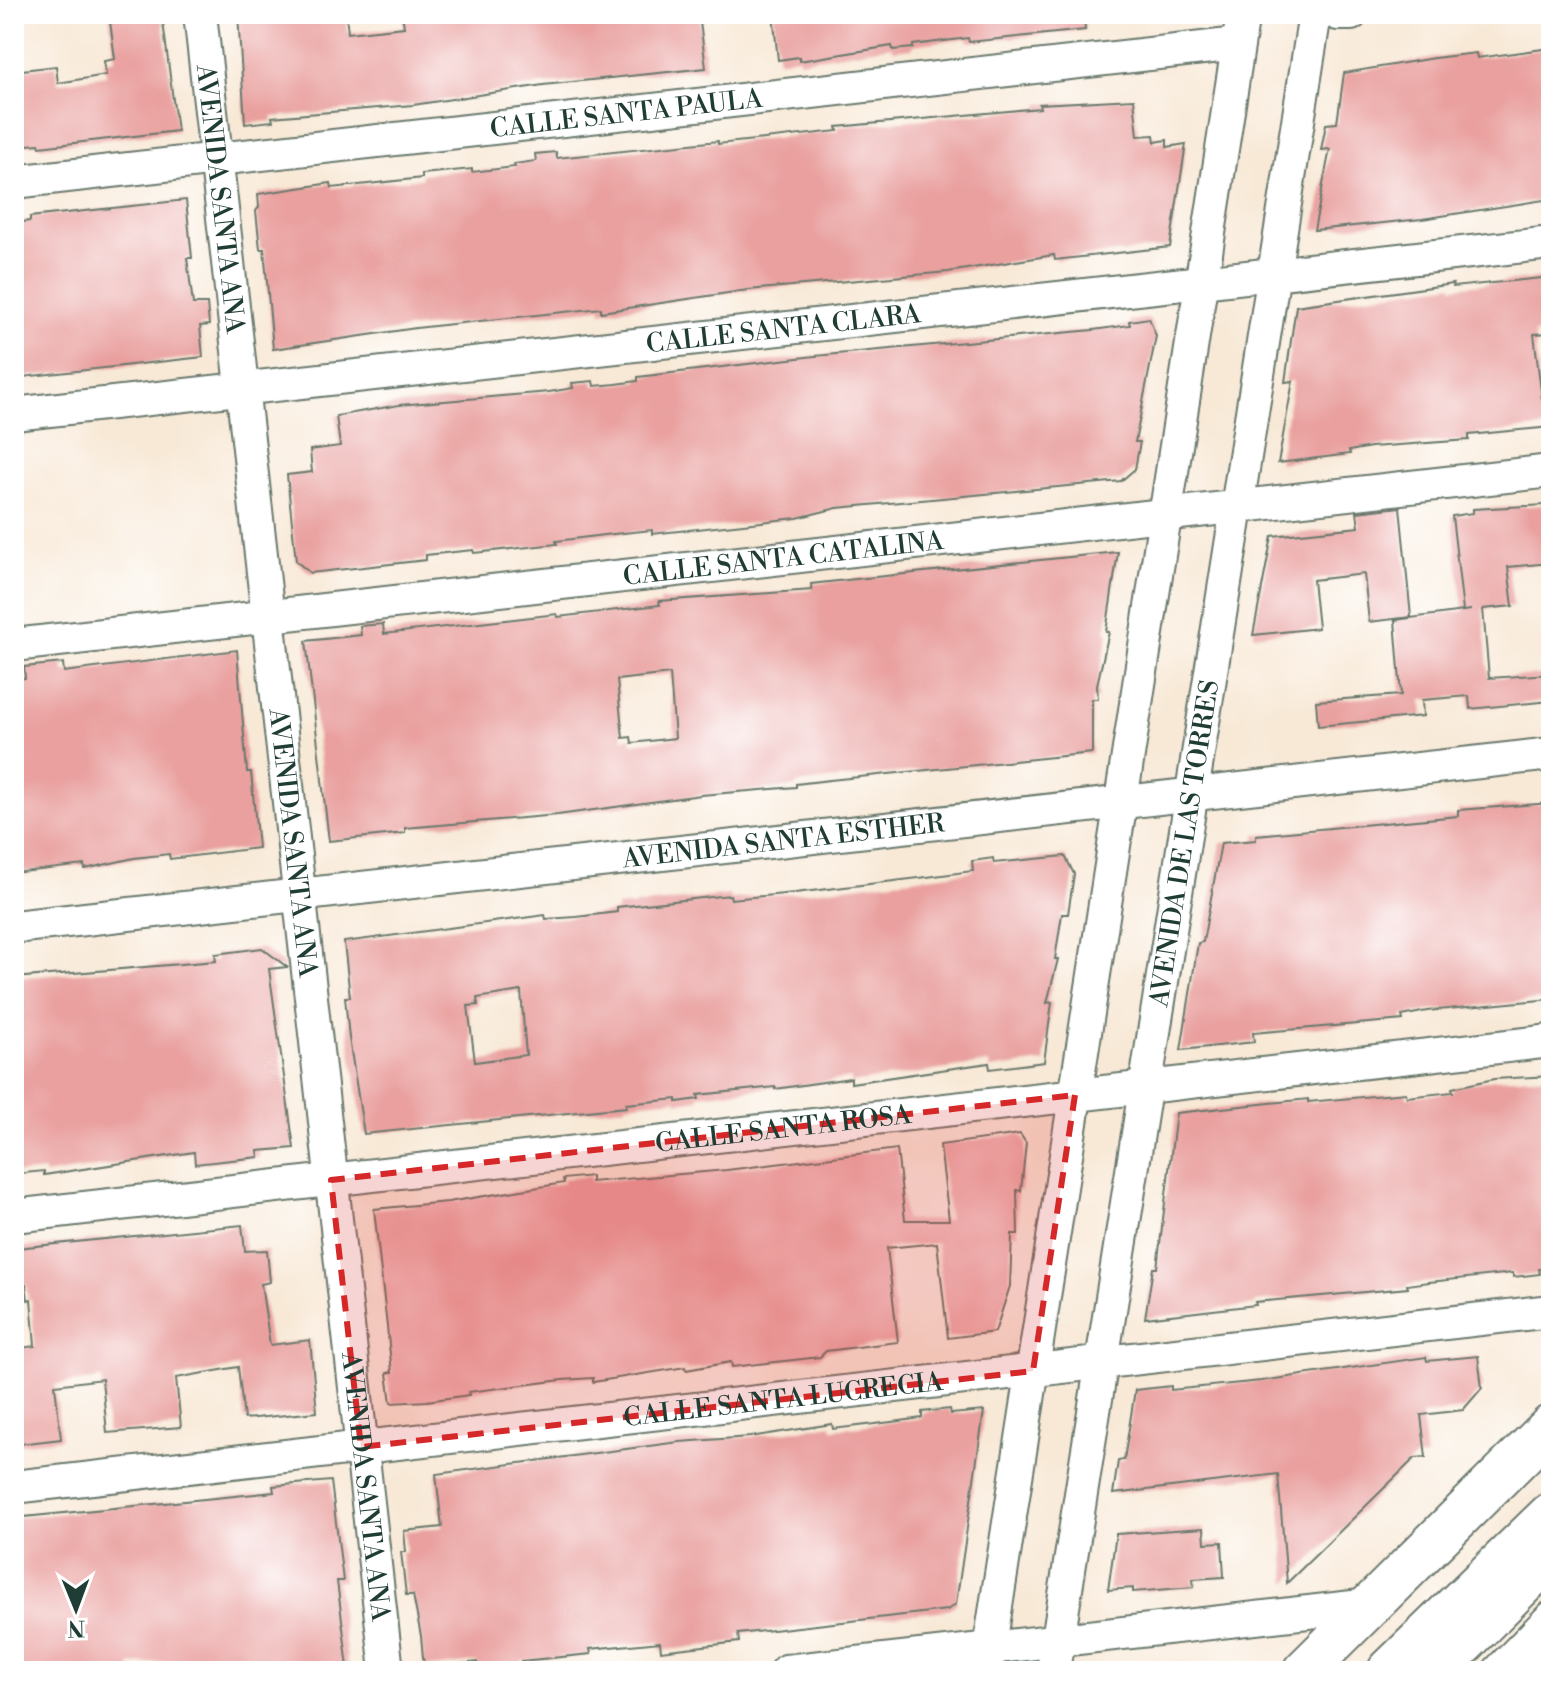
<svg xmlns="http://www.w3.org/2000/svg" width="1565" height="1685" font-family="'Libre Bodoni',serif">
	<rect width="100%" height="100%" fill="#fff"/>
	<filter id="ink" filterUnits="userSpaceOnUse"><feTurbulence type="fractalNoise" baseFrequency=".0125" numOctaves="2"/><feDisplacementMap in="SourceGraphic" scale="16" xChannelSelector="R" yChannelSelector="G"/><feConvolveMatrix kernelMatrix="1 2 1 2 8 2 1 2 1" color-interpolation-filters="sRGB"/></filter>
	<filter id="wash" filterUnits="userSpaceOnUse"><feTurbulence type="fractalNoise" baseFrequency=".006" numOctaves="4" result="noise"/><feDisplacementMap in="SourceGraphic" scale="32" xChannelSelector="R" yChannelSelector="G"/><feGaussianBlur stdDeviation="1.8" result="paint"/><feColorMatrix in="noise" values="0 0 0 0 0 0 0 0 0 0 0 0 0 0 0 0 0 1.4 0 .05"/><feComposite in="paint" operator="in"/></filter>
	<g filter="url(#wash)">
		<rect width="100%" height="100%" fill="#f8e9d7"/>
		<g id="blocks">
			<!-- building -->
			<path fill="#e9a09f" fill-rule="evenodd" d="M109,14H162L177,131L40,147L39,144L14,146V71L56,66L58,83L106,75L104,61L115,59Z
				M238,14H346L348,33L404,27L402,14H699L706,68L543,85L413,105L272,117L273,121L245,124Z
				M773,14H1084L1085,30L969,42L968,38L913,45V48L893,50L892,46L799,61V57L778,60Z
				M1551,48V199L1422,219L1314,230L1330,149L1321,150L1326,124L1337,123L1344,73L1434,58L1476,53L1477,58Z
				M1134,99L1138,136L1154,135L1155,142L1167,140V147L1186,144L1170,247L1055,260L1054,255L948,272L748,290L601,312V308L416,328L273,349L264,249H260L256,211L259,207L258,194L331,183L332,188L422,178V174L472,169V172L515,167L514,164L536,161L535,154L556,152L557,158L718,141V144L838,131L837,127L1040,108L1039,104Z
				M186,200L192,258H187L193,304H207L209,325L200,326L203,357L14,378V223L30,221V217Z
				M1551,277V333L1534,334L1542,399L1551,398V427L1469,435V440L1371,447L1349,451L1350,454L1278,463L1293,381L1285,382L1296,306L1453,284V287Z
				M1149,318L1156,336L1135,442H1140L1135,469L1121,481L837,508L797,518L652,534V530L604,535L556,541L557,544L474,553L473,550L426,555V560L310,573L296,561L287,475L312,472L310,450L340,446L336,416L399,405L549,392L573,388L572,383L593,381L594,386L616,384L638,381V377L815,356L1093,330L1130,325L1129,321Z
				M1545,505L1551,563L1508,567L1513,606L1483,609L1489,678L1551,674V701L1470,709L1469,696L1422,700L1423,716L1318,726L1316,701L1401,695L1395,620L1471,610L1463,611L1452,516L1473,513V509Z
				M1400,507L1411,617L1369,622L1364,574L1313,580L1318,628L1253,635L1272,536L1359,527L1357,512Z
				M1118,552L1106,632H1109L1097,685L1098,699H1092V753L830,780L796,784V787L701,795L558,815L405,828V833L329,841L306,641L361,635L360,626L383,624L384,634L557,614L558,617L660,605L659,601L812,590L811,584L856,579ZM670,674L675,738L632,743L631,737L623,738L617,680Z
				M237,650L247,772H251L258,848L170,859L169,854L134,858L85,869L84,865L14,873V680L25,678L24,667L63,663L64,672Z
				M1551,803V999L1427,1011L1402,1016L1403,1020L1253,1033L1254,1042L1181,1050L1198,943L1203,942L1221,843L1256,840V835L1458,816V810Z
				M1065,856L1074,874L1068,914H1062L1055,959H1058L1047,1003L1052,1002L1044,1062L990,1069L989,1063L851,1083V1078L775,1089V1087L698,1095L699,1099L677,1102V1099L626,1104V1107L364,1134L349,1038L345,997H350L344,942L545,915L546,919L576,917L617,912V907L730,895L731,899L795,893L927,877L973,871L972,861L993,858L994,863ZM521,991L526,1055L475,1062L468,1006L478,1005L477,998Z
				M262,948L287,967L269,969L294,1148L258,1151L259,1157L195,1164L194,1152L44,1175V1171L14,1174V978L216,961L215,954Z
				M1551,1076V1267L1539,1269L1540,1274L1514,1277L1513,1273L1429,1282L1407,1285L1408,1288L1255,1302L1256,1305L1145,1318L1153,1268H1157L1176,1113L1308,1099V1102L1406,1093L1407,1097L1453,1092L1452,1088L1494,1079Z
				M1020,1134L1026,1143L1021,1191L1017,1190L1018,1234H1012L1010,1286L995,1332L948,1338L937,1243L887,1248L898,1342L826,1351L820,1357L732,1367L731,1362L686,1370L685,1367L593,1382V1378L562,1380L468,1392L469,1395L427,1401L391,1403L387,1373L392,1372L374,1209L448,1202L564,1183L563,1179L591,1176V1182L727,1170L897,1149L905,1220H949L940,1145Z
				M242,1225L245,1251L267,1250L270,1282L261,1284L270,1345L310,1340L317,1412L244,1419L238,1367L176,1378L181,1427L107,1433L102,1379L55,1385L61,1439L19,1444L14,1349L35,1346L31,1299L28,1300L26,1284L22,1285L17,1248Z
				M1478,1356L1482,1388L1463,1410L1421,1415L1426,1457L1415,1458L1287,1583L1278,1474L1113,1494L1118,1461L1124,1460L1135,1390L1171,1386V1390L1261,1381L1426,1357L1427,1361Z
				M950,1409L951,1414L984,1411L956,1604L947,1610L738,1634L739,1642L677,1649L661,1651L660,1642L590,1649L591,1654L521,1661V1667L490,1671H478L477,1662L424,1668L421,1636L413,1595H406L401,1552H406L404,1531L442,1527L436,1474L679,1442L750,1437L832,1424L833,1429L900,1421L922,1418V1412Z
				M331,1481L343,1581H337L348,1667L304,1671H178L177,1661L130,1665L131,1671H14V1518L274,1492L273,1486Z
				M1204,1528L1205,1543L1222,1542L1224,1577L1193,1579L1194,1587L1133,1592V1588L1108,1590L1116,1534Z"/>
		</g>
	</g>
	<g filter="url(#ink)">
		<use href="#blocks" fill-opacity="0" stroke="#6b796d" stroke-width="2"/>
		<g fill="none" stroke-linecap="round" stroke-linejoin="round">
			<defs>
				<g id="minor">
					<path id="s1" d="M200,14L387,1671"/>
					<path d="M1338,14H1351"/>
					<path id="s2" d="M14,182L1238,44"/>
					<path id="s3" d="M14,414L1551,243"/>
					<path id="s4" d="M14,645L1551,471"/>
					<path id="s5" d="M14,927L1551,754"/>
					<path id="s6" d="M14,1216L1551,1041"/>
					<path id="s7" d="M14,1487L1551,1311"/>
					<path d="M786,1671L1370,1605"/>
					<path d="M986,1671L1243,14"/>
					<path id="s8" d="M1053,1671L1315,14"/>
					<path d="M1443,1671L1551,1563"/>
					<path d="M1499,1671L1551,1618"/>
				</g>
				<path id="major" d="M1304,1671L1551,1426"/>
				<path id="highway" d="M1390,1671L1551,1515
					M1535,1671L1551,1653"/>
			</defs>
			<!-- minor casing -->
			<use href="#minor" stroke="#6b796d" stroke-width="36"/>
			<!-- major casing -->
			<use href="#major" stroke="#6b796d" stroke-width="46"/>
			<!-- highway casing -->
			<use href="#highway" stroke="#6b796d" stroke-width="48"/>
			<!-- minor -->
			<use href="#minor" stroke="#fff" stroke-width="32"/>
			<!-- major -->
			<use href="#major" stroke="#fff" stroke-width="42"/>
			<!-- highway -->
			<use href="#highway" stroke="#fff" stroke-width="44"/>
		</g>
	</g>
	<!-- marked area -->
	<path fill="#d62828" fill-opacity="0.2" stroke="#d62828" stroke-width="6" stroke-dasharray="16 10" stroke-linejoin="round" d="M1075,1095L1033,1371L361,1447L331,1180Z"/>
	<g text-anchor="middle" stroke-width="8" stroke-linejoin="round" paint-order="stroke">
		<!-- street labels -->
		<g font-size="26" fill="#1f3d34" stroke="#fff">
			<text dy="9" stroke="none"><textPath href="#s2" startOffset="616">CALLE SANTA PAULA</textPath></text>
			<text dy="9" stroke="none"><textPath href="#s1" startOffset="186">AVENIDA SANTA ANA</textPath></text>
			<text dy="9" stroke="none"><textPath href="#s3" startOffset="774">CALLE SANTA CLARA</textPath></text>
			<text dy="9" stroke="none"><textPath href="#s4" startOffset="774">CALLE SANTA CATALINA</textPath></text>
			<text dy="9" stroke="none"><textPath href="#s5" startOffset="774">AVENIDA SANTA ESTHER</textPath></text>
			<text dy="9" stroke="none"><textPath href="#s1" startOffset="834">AVENIDA SANTA ANA</textPath></text>
			<text dy="9" stroke="none"><textPath href="#s8" startOffset="838">AVENIDA DE LAS TORRES</textPath></text>
			<text dy="9" stroke="none"><textPath href="#s6" startOffset="774">CALLE SANTA ROSA</textPath></text>
			<text dy="9" stroke="none"><textPath href="#s7" startOffset="774">CALLE SANTA LUCRECIA</textPath></text>
			<text dy="9" stroke="none"><textPath href="#s1" startOffset="1482">AVENIDA SANTA ANA</textPath></text>
		</g>
	</g>
	<!-- margin -->
	<rect width="1565" height="1685" fill="none" stroke="#fff" stroke-width="48"/>
	<!-- north arrow -->
	<g transform="translate(76 1609) rotate(179)" stroke="#ffffff" stroke-width="6" paint-order="stroke">
	<path d="M0-6L14 30L0 20L-14 30Z" fill="#1f3d34"/>
	<text y="-12" font-size="22" font-weight="bold" text-anchor="middle" fill="#1f3d34">N</text>
	</g>
</svg>
